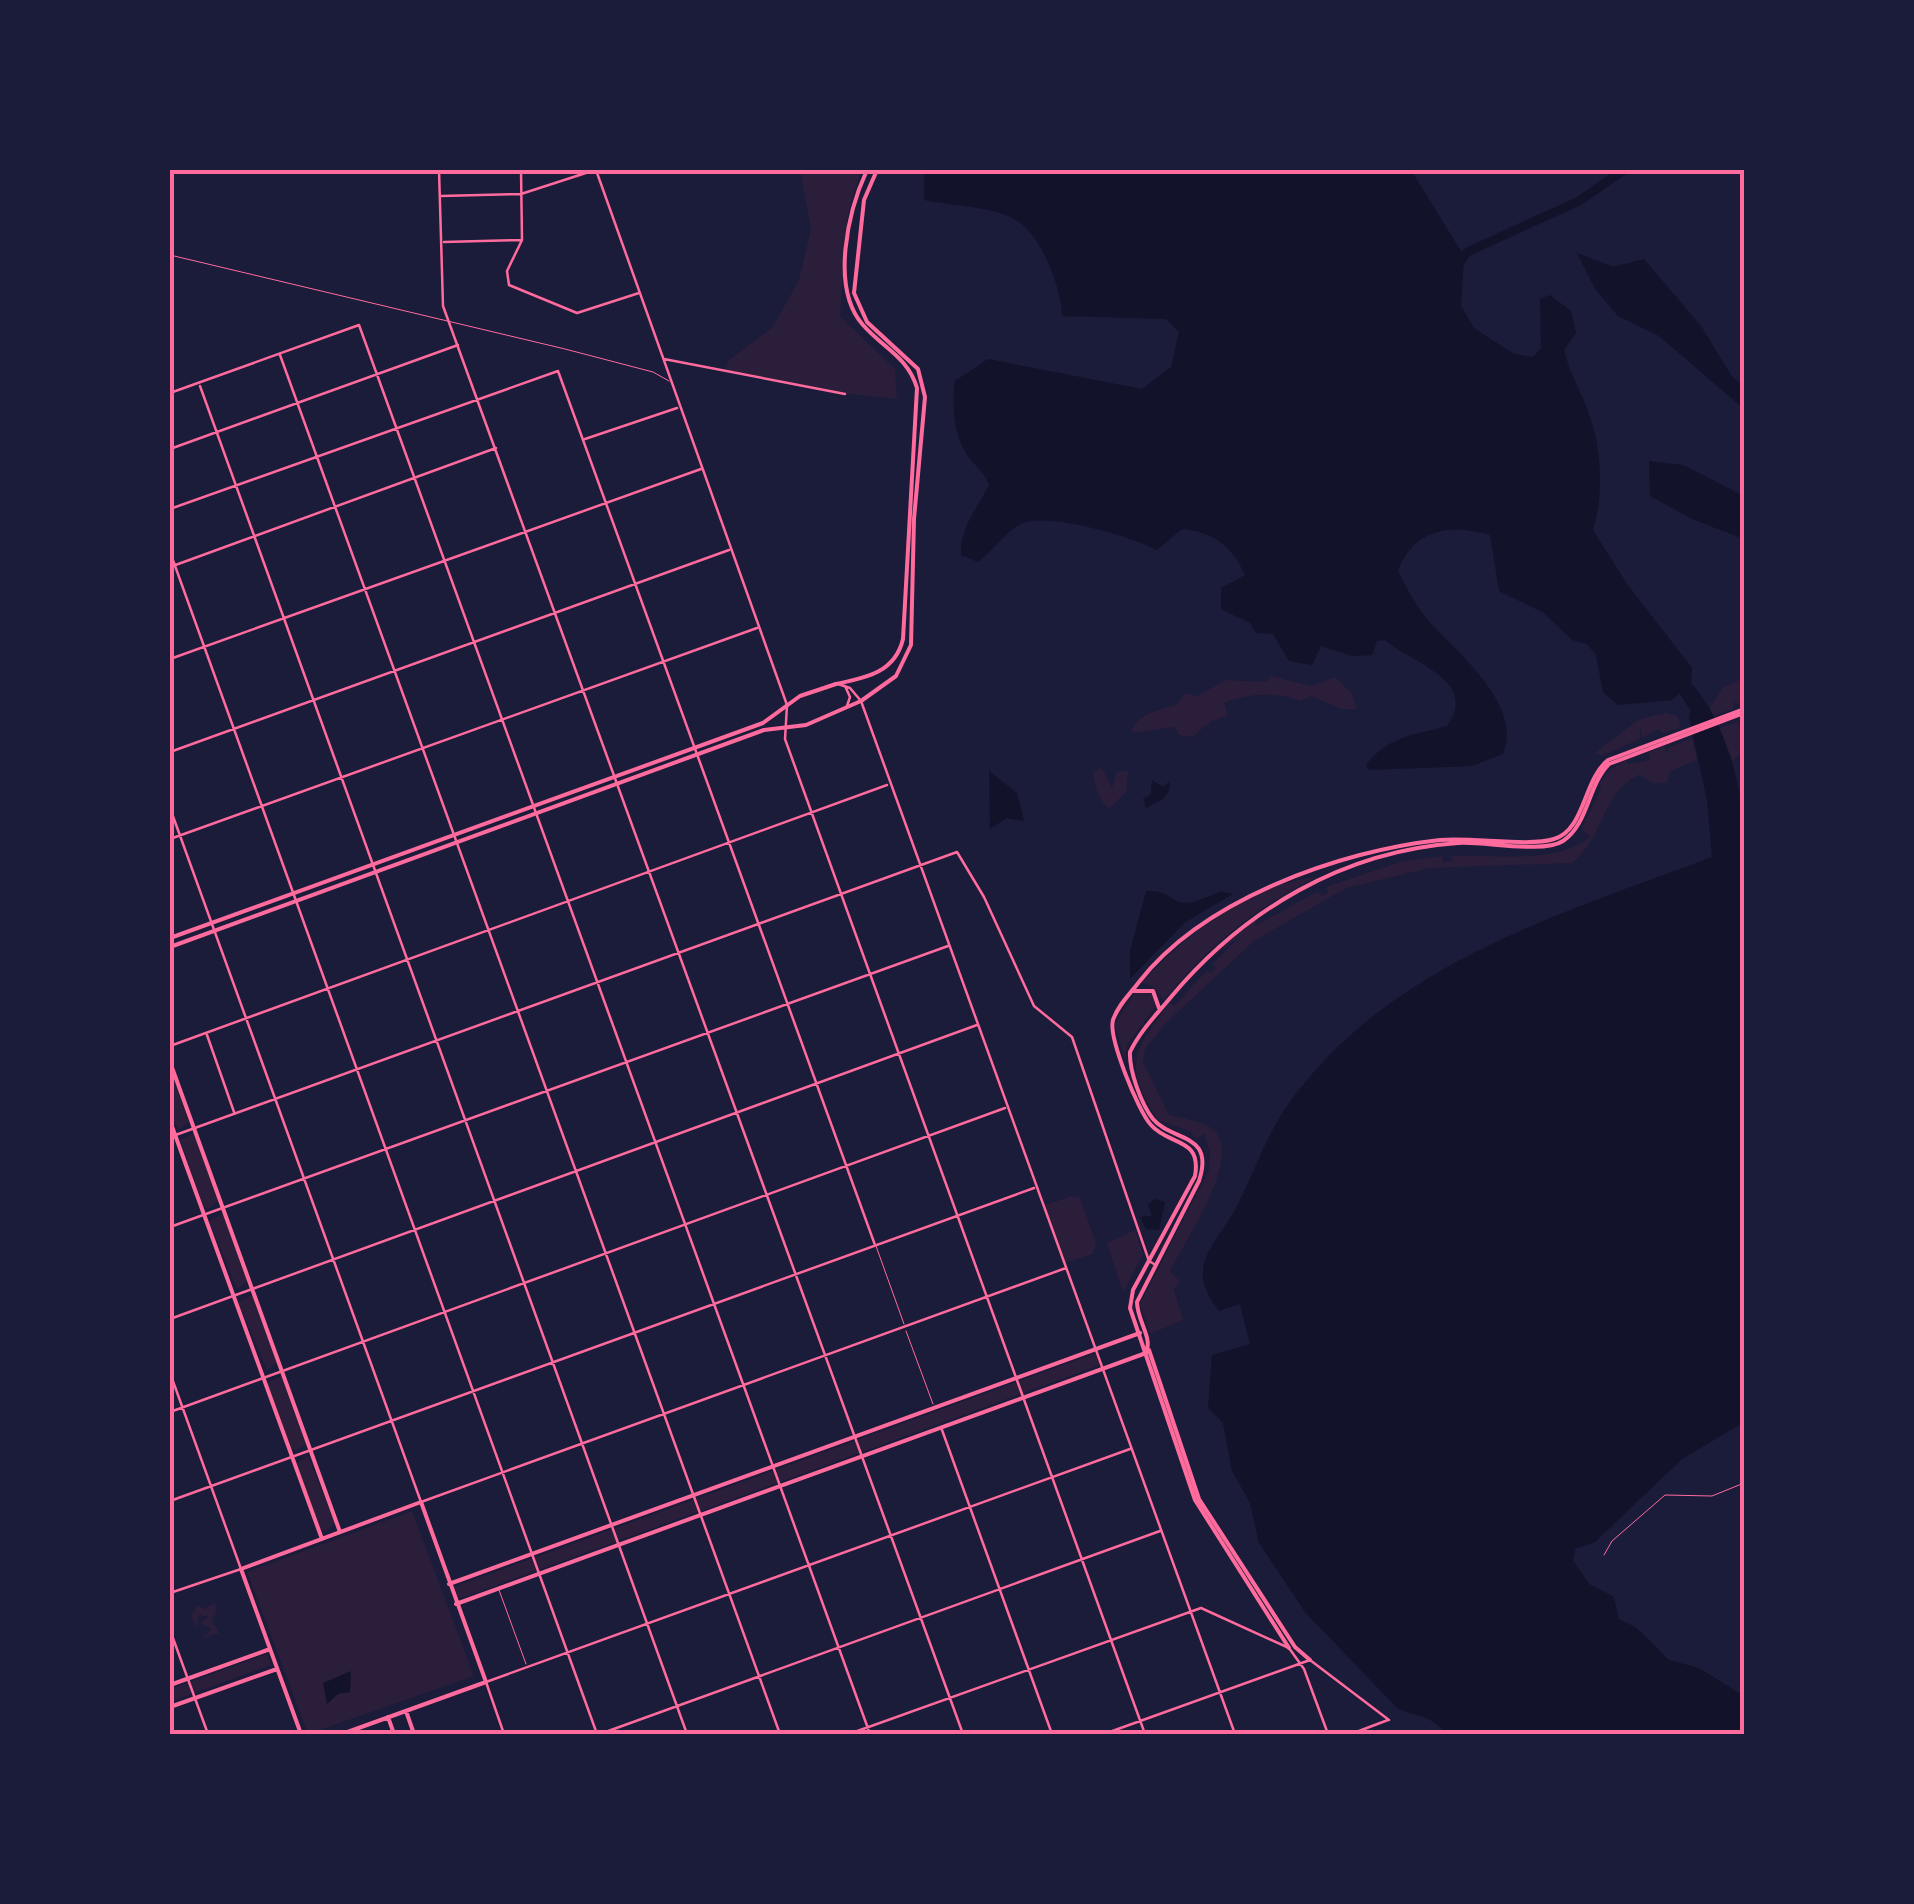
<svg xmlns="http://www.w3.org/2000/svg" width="1914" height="1904" font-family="'IBM Plex Serif',serif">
	<rect width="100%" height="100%" fill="#1b1b3a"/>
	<!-- green -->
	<path fill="#2a1e3b" d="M800,170H861L848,213L840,316L895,369L897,399L820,391L725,371L729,360L772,328L799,280L811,229Z
		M1271,676L1311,686L1335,677L1352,694L1357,709H1341L1311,696L1301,701C1277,692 1248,693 1224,703L1228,716L1213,720L1192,737L1179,735L1175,727L1131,733C1134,715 1160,709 1177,705L1185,693L1198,696L1225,680L1266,682Z
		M1744,678V701L1736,704L1734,700L1733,709L1713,716L1710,707L1723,687Z
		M1666,713L1677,716L1681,727L1663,733L1659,729L1642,738L1640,726V739L1601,756L1595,753L1639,719Z
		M1736,722L1744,734V750L1733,761L1717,729Z
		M1692,738L1697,760L1670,771L1667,782L1655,784L1639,775C1602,791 1603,840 1572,863L1430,868L1346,888L1254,941L1165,1024L1145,1049L1143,1062L1169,1115C1180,1117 1196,1121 1206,1125C1253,1146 1182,1244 1170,1272L1180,1281L1174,1289L1183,1320L1150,1334L1140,1304L1209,1170L1210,1151L1204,1134L1196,1139L1190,1131L1158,1120C1121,1064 1134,1049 1170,1003L1174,1006L1207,970L1211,973L1216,968L1213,963L1241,936L1206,961L1258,917L1255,926L1318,891L1321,896L1328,893L1326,887L1400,862L1442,856L1443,862L1452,861L1451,856C1500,854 1554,865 1590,837L1581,829L1601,790L1599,784L1611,769L1626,760L1628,764L1650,760L1648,753L1664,746L1667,754L1668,748Z
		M1102,768L1112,788L1117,772L1128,771L1126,792L1109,809C1097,796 1096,790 1093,772Z
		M1317,877C1256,907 1207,947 1164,1000L1152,986L1141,983C1188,934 1247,884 1317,877Z
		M1135,992L1152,994L1156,1006L1127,1045L1125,1059L1115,1024Z
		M170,1069L189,1122L179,1130L170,1117Z
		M194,1133L219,1201L208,1209L203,1205L180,1140Z
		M1071,1196L1080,1198L1096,1243L1093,1254L1064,1263L1043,1206Z
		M223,1213L248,1281L237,1289L209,1221Z
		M1135,1230L1143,1254L1123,1293L1107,1243Z
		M252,1295L277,1363L267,1370L238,1302Z
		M1096,1353L1100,1365L459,1599L454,1587Z
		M281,1376L306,1444L296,1451L290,1448L267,1383Z
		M308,1456L335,1524L325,1532L319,1529L296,1464Z
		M412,1511L474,1676L308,1734L247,1572Z
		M215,1603L217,1612L212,1619L219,1633L202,1639L211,1629L200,1623L209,1617L199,1615L197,1628L191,1616L198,1605L204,1609Z
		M267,1654L271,1665L170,1702V1689Z"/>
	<!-- water -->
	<path fill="#12122b" d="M924,170H1411L1464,256L1461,306L1474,328L1514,354L1533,357L1541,348L1540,299L1550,295L1571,311L1576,333L1564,350C1570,377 1585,397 1592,423C1602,456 1603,498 1593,530L1627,584L1692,668L1691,683C1718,714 1733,756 1740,797C1742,808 1740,817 1744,828V1422L1682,1459L1595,1542L1575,1549L1573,1560L1589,1584L1614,1597L1619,1619L1637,1628L1669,1660L1699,1668L1744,1696V1734H1449L1429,1719L1398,1709L1305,1612L1259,1543L1250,1503L1232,1471L1223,1423L1208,1408L1212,1355L1250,1344L1240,1304L1219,1311C1182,1264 1217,1246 1238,1204C1254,1173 1266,1137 1285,1109C1384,965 1558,915 1712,857L1707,800L1689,717L1693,704L1684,689L1672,700L1618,705L1603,692L1596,655L1587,644L1572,640L1544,613L1499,591L1490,535C1451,524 1414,528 1398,571C1406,587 1415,604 1426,618C1454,650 1524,704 1503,754L1472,766L1369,770L1366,765C1388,736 1415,735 1447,726C1480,680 1411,663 1385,640L1377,641L1372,655L1352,656L1321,646L1312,665L1289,661L1273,634L1256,633L1250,623L1221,609V588L1245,575C1232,546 1214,532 1182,529L1157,550C1132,537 1043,510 1019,525C1005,533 992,551 978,562L961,555C960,527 977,509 989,485C983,469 973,465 966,453C953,432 952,404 955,381L988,359L1142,389L1171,367L1179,332L1166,319L1062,316C1062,289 1041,234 1016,220C992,206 951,206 924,200Z
		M1577,253L1613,267L1644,259L1701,326L1731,375L1744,387V409L1659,336L1618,316L1595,289Z
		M1649,461L1683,465L1744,496V539L1692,519L1650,496Z
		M989,771L1017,793L1024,821L1007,818L990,829Z
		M1152,780L1163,787L1170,781C1169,800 1162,799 1146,808L1143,799L1151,794Z
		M1146,891C1184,890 1164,918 1221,891L1233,894L1184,923L1130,979V951Z
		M1155,1199L1165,1202L1159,1230L1146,1229L1140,1217L1152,1216L1148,1205Z
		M351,1671L350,1692L338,1694L327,1704L323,1683Z"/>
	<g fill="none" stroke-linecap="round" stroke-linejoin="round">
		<!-- river -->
		<path stroke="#12122b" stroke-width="9" d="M1459,264L1467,252L1579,201L1624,170
			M1677,681L1698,714"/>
		<!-- service -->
		<path stroke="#ff6b9d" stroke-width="1" d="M170,255L565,349L653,372L669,381
			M1604,1555L1612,1541L1665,1495L1712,1496L1744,1483
			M499,1590L526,1664"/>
		<!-- pedestrian -->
		<path stroke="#ff6b9d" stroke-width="1" d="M876,1246L904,1324
			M906,1331L933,1404"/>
		<!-- minor -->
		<path stroke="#ff6b9d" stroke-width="2.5" d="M439,170L443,306L963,1734
			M521,170L522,240L507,271L509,285L577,313L639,293
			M596,170L787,705L785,739L1145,1734
			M441,196L521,194L595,170
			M444,242L521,240
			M280,355L780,1734
			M664,359L845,394
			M200,386L687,1734
			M170,393L359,325L870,1734
			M585,439L677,408
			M170,449L458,345
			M170,509L558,371L875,1245
			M170,552L597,1734
			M170,567L496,448
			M170,659L701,469
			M838,684L850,688L861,701L1235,1734
			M845,686L850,697L847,706
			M170,752L729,550
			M170,808L421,1502L1066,1268
			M170,839L757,628
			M207,1035L234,1112
			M170,1046L887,785
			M170,1137L957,852L984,897L1034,1006L1072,1037L1149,1261L1154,1264
			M170,1227L948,946
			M170,1319L977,1025
			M170,1373L241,1569L170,1593
			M170,1412L1005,1108
			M942,1430L1052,1734
			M170,1501L1034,1188
			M170,1630L208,1734
			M504,1734L486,1682L1130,1449
			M600,1734L1160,1531
			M849,1734L1201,1608L1289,1648L1304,1669L1328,1734
			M1104,1734L1310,1660L1389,1720
			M1351,1734L1388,1720"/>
		<!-- secondary -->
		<path stroke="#ff6b9d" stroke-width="4" d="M170,938L763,723L800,696L836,684
			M170,947L764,730L806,725L861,701
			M1133,991H1153L1159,1008
			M170,1062L340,1532
			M170,1121L322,1539
			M1149,1350L1199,1499L1295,1647L1310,1660
			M1146,1353C1153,1337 1137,1321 1137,1302L1199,1181C1215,1132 1172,1142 1153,1119C1141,1104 1129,1070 1130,1052C1140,1031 1157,1014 1171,997C1244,910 1343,851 1458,843C1484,841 1543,854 1563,841C1588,825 1588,785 1609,764L1744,713
			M449,1584L1140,1333
			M456,1604L1146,1353
			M1289,1648L1195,1500L1130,1308L1133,1290L1195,1176C1202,1137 1169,1146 1151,1125C1138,1111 1108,1037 1113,1020C1118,1005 1130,994 1139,982C1203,900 1338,851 1440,840C1472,837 1529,847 1554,839C1585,830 1583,780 1608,760L1744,709
			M170,1685L270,1649
			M170,1707L277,1669
			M406,1711L414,1734
			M388,1717L394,1734
			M301,1734L241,1569L421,1502L486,1682L342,1734"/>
		<!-- primary -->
		<path stroke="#ff6b9d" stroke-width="4" d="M836,684C865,678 895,673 903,639L917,388C908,357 883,348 863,325C830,288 848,211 867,170
			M861,701L896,676L911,645L914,519L925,397L918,369L867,322L854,293L864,200L877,170"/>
	</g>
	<!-- border -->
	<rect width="1914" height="1904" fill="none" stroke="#1b1b3a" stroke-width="345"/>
	<rect x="172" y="172" width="1570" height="1560" fill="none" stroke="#ff6b9d" stroke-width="4"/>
</svg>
